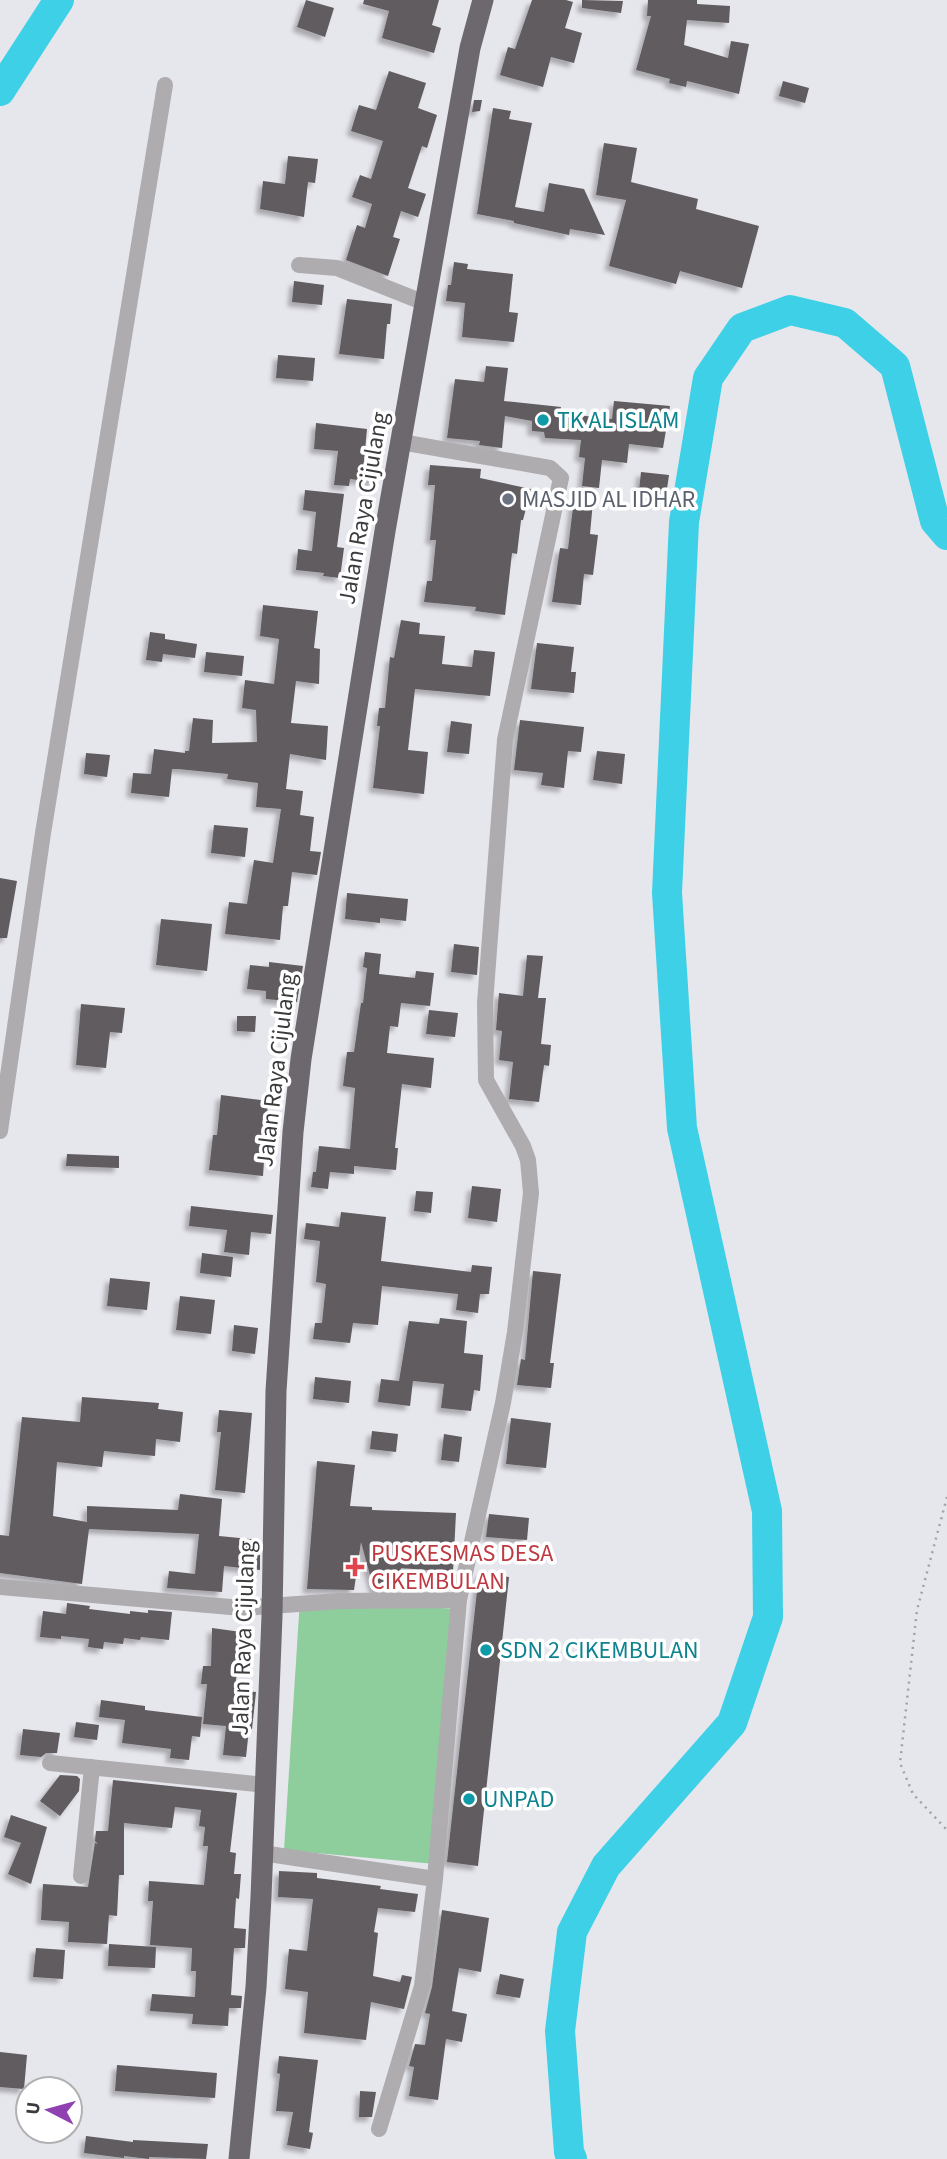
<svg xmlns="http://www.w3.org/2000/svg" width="947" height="2159" font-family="'Source Sans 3',sans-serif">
	<defs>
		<filter id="shadow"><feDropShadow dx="-4.5" dy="4.5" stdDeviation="2" flood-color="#0004"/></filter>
	</defs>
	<rect width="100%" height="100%" fill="#e6e6ed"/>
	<!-- green -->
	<path fill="#8ecd9c" d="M300,1599L456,1609L435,1864L284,1850Z"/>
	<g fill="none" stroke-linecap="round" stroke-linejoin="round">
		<!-- river -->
		<path stroke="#3ed0e6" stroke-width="30" d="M0,91L59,0
			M572,2159L569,2152L560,2031L572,1932L606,1866L732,1723L768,1617L767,1511L682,1128L667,893L684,522L708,378L742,328L790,310L845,323L895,366L935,521L947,535"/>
	</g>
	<!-- building -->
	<path fill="#615b5e" filter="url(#shadow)" d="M306,0L334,8L325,37L297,27Z
		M364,0H439L432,25L441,28L434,53L382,38L389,11L363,4Z
		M532,0H566L573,2L565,28L582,33L574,63L551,57L543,87L500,75L508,47L515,49Z
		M582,0L623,1L621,13L582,8Z
		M648,0H697V4L730,6L729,23L687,20L684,45L728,58L731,41L749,44L739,94L687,81L686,87L669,83L670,79L636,70L651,16H647Z
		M389,71L426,83L418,108L437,115L427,148L422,146L408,188L426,194L418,217L401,211L393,237L400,239L388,276L346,260L357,225L365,228L372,204L352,197L360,175L371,179L383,141L351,131L359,105L376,110Z
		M783,81L809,88L805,103L779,96Z
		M474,100H482L480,111L472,112Z
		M493,108L511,111L509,119L532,123L515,207L544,212L549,183L584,189L605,235L570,229L569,235L514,223V221L477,214Z
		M604,143L637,148L631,182L698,199L696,209L759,226L742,288L680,271L676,284L609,266L626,200L596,195Z
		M288,156L318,159L315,183L308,182L304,217L260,209L263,181L285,184Z
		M454,262L468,264L467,269L513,274L509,312L518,313L514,342L462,337L465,303L446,301L448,285H451Z
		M294,281L324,285L322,305L292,302Z
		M347,299L392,304L390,324H387L384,359L339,354Z
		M278,355L315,358L313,381L276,378Z
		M486,366L508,368L504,401L561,407L560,413L612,419L614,401L670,406L663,448L629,444L627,463L602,460L599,488L582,486L585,458L579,457L581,440L545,438L544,432L532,431V421L505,416L502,448L479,445L480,441L447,438L455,379L484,382Z
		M316,423L367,429L364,461L376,463L374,482L350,479L349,486L334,485L338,451L314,449Z
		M430,465L481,469L480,478L531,489L523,520H521L517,554L512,553L505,615L475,611L476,607L424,602L427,581H432L436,540H430L435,485H428Z
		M641,472L669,475L665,503L638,500Z
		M305,490L344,494L337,547L344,548L340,578L323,576L324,573L296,570L298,549L312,551L316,512L303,510Z
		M574,499L593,501L590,534L598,535L593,575L584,574L581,605L552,602L560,548L568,549Z
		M263,605L318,611L314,648L320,649L319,684L296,681L291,723L328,726L326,760L290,754L286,789L303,791L300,815L314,817L310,851L321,852L317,875L292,872L288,906H283L280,940L225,934L229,902L247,904L254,860L273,863L281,809L256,807L258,783L227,779L228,774L178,769H172L169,797L131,793L133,773L151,774L154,749L185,753V751H189L193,718L213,720L212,743L257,742L256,710L242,708L245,680L274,684L279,639L260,636Z
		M401,620L420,623L419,634L445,636L442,664L472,667L474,650L495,652L490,696L415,689L408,750L428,752L424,794L373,788L380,726H377L379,708H385L390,657L394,658Z
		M150,632L165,634V639L197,644L195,658L163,654L162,662L146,660Z
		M537,643L574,647L571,672H576L574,693L531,689Z
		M206,652L244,656L242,676L204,672Z
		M520,720L584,727L581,752L568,751L564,788L541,785L543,773L514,770Z
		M451,721L472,724L469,754L447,752Z
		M597,751L625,754L622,784L593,780Z
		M86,753L110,755L107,777L84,774Z
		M214,825L248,828L245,857L211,853Z
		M0,878L17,881L7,938H0Z
		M347,893L408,899L406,921L380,918V923L345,919Z
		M161,919L212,924L207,971L156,965Z
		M454,944L479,947L477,975L451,972Z
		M365,952L381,954L379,974L415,978L416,971L434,973L430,1006L401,1003L398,1027L390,1026L387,1053L434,1058L431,1088L402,1084L395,1148H398L396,1170L354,1166V1174L330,1172L328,1189L311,1187L313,1172H316L319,1146L350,1149L355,1088L343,1086L347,1052H354L361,1003H363L367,968L363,967Z
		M527,955L543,956L538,998H546L541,1044L551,1045L549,1066L544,1065L539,1102L509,1099L513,1062L499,1060L502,1031L496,1030L499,993L523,996Z
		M269,962L303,966L297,1002L266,999V991L247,989L250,965L269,967Z
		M81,1004L125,1008L122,1033L110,1032L106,1068L76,1065Z
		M429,1010L458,1013L455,1037L426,1034Z
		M237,1016H256L255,1032L237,1031Z
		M221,1095L268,1101L263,1176L209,1170L213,1135H217Z
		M67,1154L119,1156V1168L66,1166Z
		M472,1186L501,1189L497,1222L468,1218Z
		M416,1191L433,1192L431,1213L414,1211Z
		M191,1206L273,1215L271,1234L251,1232L249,1255L224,1252L227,1230L189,1226Z
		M341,1212L386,1217L381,1261L471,1272L472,1265L492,1267L489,1294H480L478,1313L456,1310L458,1294L382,1286L378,1325L353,1323L350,1343L313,1339L315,1323H322L326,1284L316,1282L320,1241L304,1239L306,1223L339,1227Z
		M202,1253L233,1257L231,1277L200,1273Z
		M533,1271L561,1274L550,1363H554L551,1388L517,1385L521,1359L525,1360Z
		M110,1278L150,1282L147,1310L107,1306Z
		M180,1296L215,1300L211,1334L176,1330Z
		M440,1318L467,1321L464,1353L483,1355L480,1391L474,1390L471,1411L441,1408L444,1384L413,1381L410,1406L378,1402L381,1379L399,1381L409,1321L439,1324Z
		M234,1325L258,1328L255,1354L232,1351Z
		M315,1377L351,1381L349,1403L313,1399Z
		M82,1397L159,1403L158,1409L183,1412L180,1442L156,1439L155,1456L104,1451L102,1467L57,1462L53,1516L87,1522V1506L178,1510L180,1494L222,1499L219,1536L260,1540V1570L224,1566L222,1592L167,1588L169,1571L195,1574L199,1534L89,1529L82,1584L0,1573V1535L9,1536L22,1417L80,1422Z
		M219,1410L252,1413L245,1493L215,1490L221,1432H217Z
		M511,1418L551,1423L546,1468L506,1464Z
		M372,1431L398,1434L396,1452L370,1449Z
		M444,1434L462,1437L459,1462L441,1460Z
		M317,1461L355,1465L350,1506L372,1507V1510L456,1513L453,1572L401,1568L398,1587L390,1586V1590H374L361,1542L354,1590L307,1589Z
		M489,1514L529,1518L527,1540L486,1537Z
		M479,1573L509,1577L478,1866L447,1862Z
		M67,1603L90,1606L89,1609L130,1614V1611L148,1613V1610L172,1612L169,1640L141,1637L140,1640L124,1638L123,1644L104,1642L103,1649L88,1647L89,1639L61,1636V1639L40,1637L43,1611L66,1614Z
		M212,1628L241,1632L235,1690L256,1692L252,1729H249L246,1757L223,1755L226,1726L203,1724L207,1684H201L203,1666H211Z
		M101,1700L145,1706V1710L202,1717L200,1737L192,1736L189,1760L170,1758L171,1749L122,1743L125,1720L99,1717Z
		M76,1722L99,1725L97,1740L74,1737Z
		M23,1729L60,1733L57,1753H46L41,1757L20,1755Z
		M60,1775L77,1776L80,1779L79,1791L60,1816L40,1801Z
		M113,1780L237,1793L230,1852L236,1853L234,1874H241L239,1899L236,1898L234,1928L246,1929L245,1948H234L231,1995L242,1996L241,2008H229L228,2026L192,2024L193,2014L150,2011L152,1994L195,1997L196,1971H191L192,1948L150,1945L153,1901H148L149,1881L204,1885L208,1846H203L205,1827L199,1826L201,1810L175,1807L172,1828L124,1823V1875H119L117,1916L109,1915L107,1944L68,1942L69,1922L41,1920L43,1884L88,1887L95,1843L98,1844L95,1841L96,1831H108Z
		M11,1815L47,1827L31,1884L8,1874L21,1843L4,1837Z
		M279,1871L317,1873V1878L381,1886L380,1889L418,1894L415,1912L378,1908L374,1932L378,1933L373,1976L400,1982L402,1975L412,1977L404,2009L371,2002L366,2040L304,2033L308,1992L285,1989L289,1949L307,1951L313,1899L278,1897Z
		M442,1910L489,1918L481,1972L459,1968L452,2011L467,2014L462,2042L446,2039L438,2100L409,2096L414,2067L409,2066L415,2044L425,2045L430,2014L425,2013L432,1987Z
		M109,1944L156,1947L155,1968L108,1966Z
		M36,1948L65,1950L63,1979L33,1977Z
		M500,1974L524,1979L520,1998L496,1994Z
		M0,2052L27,2055L24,2089L0,2087Z
		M279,2056L318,2060L309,2132L313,2133L310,2149L287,2145L293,2112L276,2111L280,2074L277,2073Z
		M117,2065L217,2073L215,2098L115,2091Z
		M360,2091L376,2092L372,2117H359Z
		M86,2136L133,2142V2140L208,2144L206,2159L149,2157V2159L124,2156V2158L84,2153Z"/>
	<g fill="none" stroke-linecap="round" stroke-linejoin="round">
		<!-- path -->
		<path stroke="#a1a1a7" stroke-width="2.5" stroke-dasharray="2 5" stroke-linecap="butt" d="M947,1497L917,1610L900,1763L913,1794L947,1830"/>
		<!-- street -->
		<path stroke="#aeacae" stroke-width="16" d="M299,265L337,268L425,303
			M0,1131L43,833L165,85
			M0,1587L242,1608L340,1601L459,1600L503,1403L515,1332L531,1193L528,1160L523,1146L486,1080L485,1003L505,740L561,478L550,468L401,442
			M50,1763L265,1785
			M262,1853L435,1879
			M81,1876L92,1767
			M379,2129L422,1986L435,1879L459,1600"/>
		<!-- highway -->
		<path stroke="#6c686e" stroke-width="21" d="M239,2159L256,1987L261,1897L272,1616L276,1391L293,1132L301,1059L385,531L470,48L483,0"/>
	</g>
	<!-- markers -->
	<g fill="#0f9aa8" stroke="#fff" stroke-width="2.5">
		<circle cx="543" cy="420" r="7"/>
		<circle cx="486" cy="1650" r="7"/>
		<circle cx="469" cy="1799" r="7"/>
	</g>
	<circle fill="#6b7280" stroke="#fff" stroke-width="2.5" cx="508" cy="499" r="7"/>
	<path fill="#e0444e" stroke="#fff" stroke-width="2.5" d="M351.5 1556.5h7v7h7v7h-7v7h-7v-7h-7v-7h7z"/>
	<g text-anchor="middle" stroke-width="7" stroke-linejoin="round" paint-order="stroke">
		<!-- culture labels -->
		<g font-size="24" fill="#0d838f" stroke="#fff" text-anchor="start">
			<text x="557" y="428">TK AL ISLAM</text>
			<text x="500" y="1658">SDN 2 CIKEMBULAN</text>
			<text x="483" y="1807">UNPAD</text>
		</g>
		<!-- worship labels -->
		<g font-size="24" fill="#5b616d" stroke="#fff" text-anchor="start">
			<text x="522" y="507">MASJID AL IDHAR</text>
		</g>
		<!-- street labels -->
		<g font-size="24" fill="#3c3c3f" stroke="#fff">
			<text transform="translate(363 508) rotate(-80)" y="8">Jalan Raya Cijulang</text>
			<text transform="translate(276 1070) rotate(-83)" y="8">Jalan Raya Cijulang</text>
			<text transform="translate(243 1638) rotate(-88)" y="8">Jalan Raya Cijulang</text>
		</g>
		<!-- health labels -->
		<g font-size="24" fill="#be3a42" stroke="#fff" text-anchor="start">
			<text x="371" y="1561">PUSKESMAS DESA<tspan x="371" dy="28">CIKEMBULAN</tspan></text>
		</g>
	</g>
	<!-- north arrow -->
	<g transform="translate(49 2110) rotate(276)"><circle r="33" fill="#ffffff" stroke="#b1b1b2" stroke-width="2"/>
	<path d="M0-5L12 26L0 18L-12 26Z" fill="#9041b1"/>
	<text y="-10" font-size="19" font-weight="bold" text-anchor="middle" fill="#3c3c3f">U</text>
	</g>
</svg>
